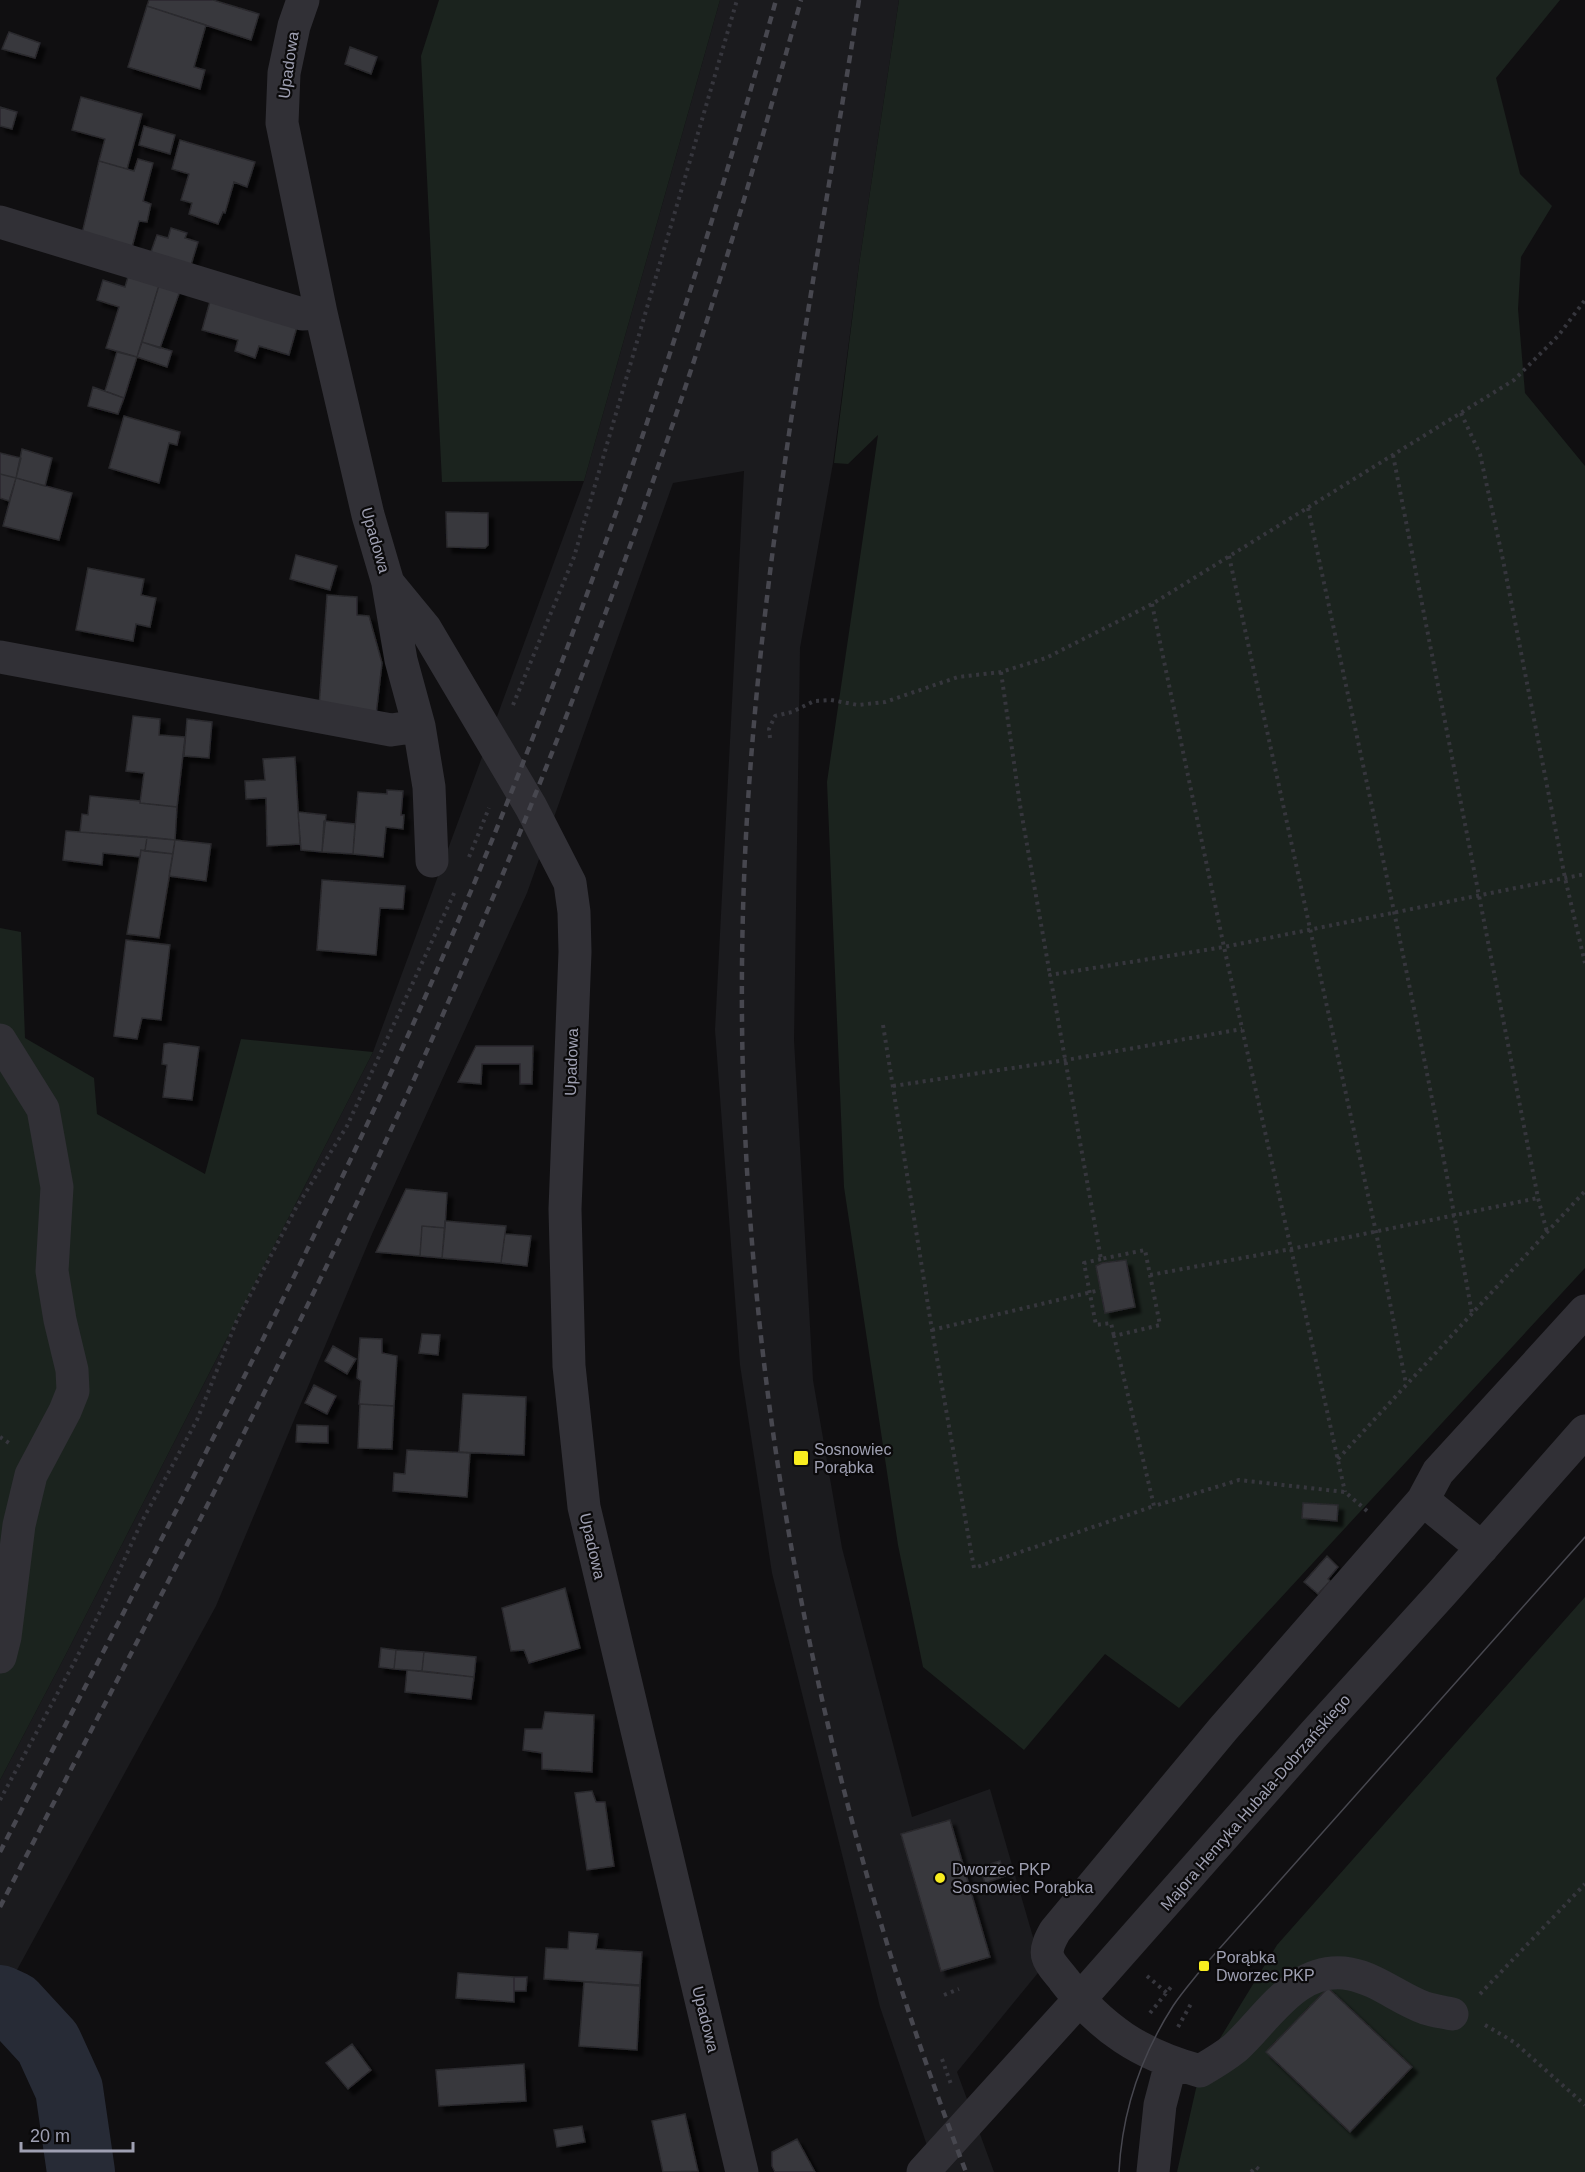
<svg xmlns="http://www.w3.org/2000/svg" width="1585" height="2172" font-family="Arial,sans-serif">
	<defs>
		<filter id="shadow"><feDropShadow dx="5.5" dy="5.5" stdDeviation="1.5" flood-color="#0009"/></filter>
	</defs>
	<rect width="100%" height="100%" fill="#100f11"/>
	<!-- built -->
	<path fill="#1b1b1e" d="M720,0H899L859,265L833,463L800,648L794,1040L813,1380L842,1548L912,1817L990,1789L1042,1968L957,2072L994,2172H936L880,2007L772,1573L740,1365L715,1030L744,471L673,483L527,893L372,1234L216,1606L0,2001V1780L65,1656L373,1052L584,481Z"/>
	<!-- green -->
	<path fill="#1b231e" d="M439,0H720L584,481L442,482L421,56Z
		M899,0H1560L1496,78L1520,174L1552,206L1521,257L1518,309L1525,393L1585,466V1268L1179,1708L1105,1654L1024,1750L923,1667L898,1545L844,1187L827,782L878,435L848,464L834,463L859,265Z
		M0,928L21,932L25,1038L94,1078L97,1114L205,1174L241,1039L373,1052L65,1656L0,1780Z
		M1585,1597V2172H1177L1200,2071L1277,1945Z"/>
	<g fill="none" stroke-linecap="round" stroke-linejoin="round">
		<!-- river -->
		<path stroke="#272b36" stroke-width="68" d="M0,1999L13,2005L48,2043L69,2089L81,2172"/>
	</g>
	<!-- building -->
	<path fill="#39393e" stroke="#2a292d" stroke-width="1.5" filter="url(#shadow)" d="M149,0H213L259,14L251,40L147,6Z
		M147,6L206,25L194,67L205,70L200,89L128,67Z
		M9,32L40,43L35,58L2,49Z
		M350,47L377,57L371,74L345,64Z
		M81,97L142,114L127,169L99,161L105,139L72,130Z
		M0,107L17,112L12,129L0,126Z
		M144,126L175,135L170,154L139,145Z
		M180,140L255,162L247,187L234,182L225,213L223,212L218,224L189,214L192,203L181,200L189,174L172,169Z
		M138,159L153,163L143,201L151,204L147,222L139,221L131,251L81,238L99,161L134,171Z
		M171,228L187,233L185,238L198,242L191,265L151,252L157,235L168,238Z
		M130,270L159,285L137,357L106,348L119,307L97,300L103,280L125,287Z
		M159,285H182L160,348L142,342Z
		M211,298L298,323L289,355L259,346L255,358L235,351L238,340L202,330Z
		M142,342L172,351L167,367L137,357Z
		M117,352L137,357L124,398L105,391Z
		M93,387L124,398L118,414L88,406Z
		M124,416L180,432L177,445L169,443L159,483L109,468Z
		M22,449L52,458L45,486L16,478Z
		M0,453L21,458L16,478L0,474Z
		M0,474L16,478L9,501L0,498Z
		M16,478L72,493L59,540L3,526Z
		M446,512L488,513V545L485,548L447,547Z
		M296,555L337,566L330,590L290,579Z
		M88,568L144,579L141,595L156,598L150,627L136,624L133,641L76,630Z
		M327,595L357,597V615L369,616L382,663L376,715L319,707Z
		M133,716L160,719L159,735L185,737L177,807L140,803L144,773L126,771Z
		M187,719L212,722L209,758L184,756Z
		M295,757L300,844L267,846L266,798L246,799L245,781L265,780L263,759Z
		M387,790L403,791L401,815H404L403,829L386,827L383,857L353,854L358,792L387,794Z
		M90,796L140,801V803L177,807L175,840L80,832L82,814L88,815Z
		M298,812L326,815L322,852L301,850Z
		M324,821L355,824L353,854L322,852Z
		M66,831L147,837L145,851L141,850L140,857L103,853L102,865L63,860Z
		M147,837L175,840L173,854L145,851Z
		M175,840L211,844L206,881L169,876Z
		M141,850L173,854L159,938L127,934Z
		M322,880L405,886L403,909L380,908L376,955L317,950Z
		M126,940L170,945L161,1020L142,1018L137,1039L114,1036Z
		M170,1043L199,1047L192,1100L163,1097L167,1065L162,1064L164,1044Z
		M476,1046H533L532,1084H520V1064H482L481,1084L458,1082Z
		M406,1189L447,1193L445,1228L422,1226L420,1256L376,1252Z
		M445,1221L506,1226L501,1263L442,1258Z
		M422,1226L445,1228L442,1258L420,1256Z
		M505,1234L531,1236L527,1266L501,1263Z
		M1126,1260L1135,1307L1105,1313L1096,1266L1102,1263Z
		M422,1334L440,1335L438,1355L419,1353Z
		M360,1338L382,1339V1353L397,1356L394,1406L359,1404L361,1381L357,1378Z
		M333,1346L356,1359L347,1374L325,1361Z
		M314,1385L336,1396L327,1414L305,1403Z
		M463,1394L526,1397L524,1455L459,1452Z
		M360,1404L394,1406L392,1449L358,1448Z
		M297,1425L328,1426V1443L296,1442Z
		M407,1450L470,1453L467,1497L393,1491L394,1473L405,1474Z
		M1303,1503L1338,1505L1337,1521L1302,1518Z
		M1327,1556L1338,1567L1328,1579L1330,1581L1318,1594L1304,1582Z
		M565,1588L580,1648L529,1663L524,1650L511,1651L502,1608Z
		M381,1648L396,1650L394,1669L379,1667Z
		M396,1650L424,1652L422,1671L394,1669Z
		M424,1652L476,1657L474,1677L422,1671Z
		M407,1670L474,1677L471,1699L405,1692Z
		M545,1712L594,1715L592,1772L542,1769V1753L523,1750L525,1729H542Z
		M592,1791L596,1802H605L614,1866L587,1870L575,1793Z
		M950,1820L990,1957L941,1971L901,1834Z
		M1000,1861L1005,1876L985,1883L980,1867Z
		M569,1932L598,1934L596,1949L642,1952L640,1985L544,1979L546,1948L568,1949Z
		M458,1973L514,1977V2002L456,1998Z
		M514,1977H527L526,1991H514Z
		M584,1982L640,1986L637,2050L579,2046Z
		M1328,1988L1412,2067L1350,2132L1266,2052Z
		M352,2044L371,2070L348,2089L326,2063Z
		M524,2064L526,2101L439,2106L436,2070Z
		M685,2114L698,2171L663,2172L652,2121Z
		M582,2126L585,2142L557,2147L554,2130Z
		M797,2139L815,2172H775L772,2166V2152Z"/>
	<g fill="none" stroke-linecap="round" stroke-linejoin="round">
		<!-- path -->
		<path stroke="#36363d" stroke-width="4" stroke-dasharray="3 4.5" stroke-linecap="butt" d="M1461,413L1480,454L1503,560L1565,878L1585,963
			M1393,455L1538,1198L1547,1232
			M1308,508C1365,776 1425,1044 1472,1314
			M1229,556L1376,1232L1406,1384
			M1152,604L1224,947L1345,1492
			M1001,672L1020,805L1050,975
			M513,705L574,557L737,0
			M770,738L769,729L775,716L792,712L814,701L831,700L858,705L885,702L958,677L1001,672L1046,658L1152,604L1514,380L1558,336L1585,300
			M469,857L489,808
			M883,1025L932,1330L974,1568L1154,1506
			M893,1086L1066,1060L1242,1029
			M1101,1259L1084,1263L1096,1325L1111,1323L1114,1336
			M1150,1275L1291,1249L1538,1198
			M932,1330L1100,1290
			M0,1437L9,1443
			M1338,1459L1585,1191
			M1367,1511L1345,1492L1239,1480L1154,1506L1114,1336L1160,1325L1145,1250L1101,1259L1050,975L1224,947L1585,874
			M0,1800L76,1659L104,1604L141,1523L197,1420L237,1320L296,1208L347,1126L456,889
			M1147,1976L1167,1993
			M1480,1994L1585,1884
			M944,1995L959,1989
			M1150,2013L1171,1987
			M1485,2025L1514,2042L1585,2105
			M1178,2027L1192,2002
			M942,2059L952,2087
			M1251,2172L1256,2167L1262,2172"/>
		<!-- minor -->
		<path stroke="#313036" stroke-width="33" d="M303,0L294,26L284,73L282,123L321,313L368,515L388,583L425,628L531,807L570,883L574,912L575,952L565,1209L569,1366L584,1507L742,2172
			M0,222L302,314L321,313
			M0,657L391,730L419,726L401,660L388,584
			M419,726L429,787L432,861
			M0,1040L43,1109L57,1187L52,1271L60,1320L72,1370L73,1391L65,1411L31,1475L19,1525L5,1637L0,1657
			M1423,1500L1223,1729L1055,1931C1051,1938 1045,1949 1048,1957C1050,1965 1060,1974 1064,1980C1101,2029 1141,2055 1200,2071C1212,2064 1224,2057 1235,2048C1268,2018 1297,1964 1350,1974C1377,1979 1400,1999 1425,2008C1434,2011 1444,2012 1452,2014
			M1482,1548L1423,1500L1438,1472L1585,1311
			M923,2172L1079,2000L1314,1734L1442,1593L1585,1431
			M1153,2172L1160,2105L1171,2063"/>
		<!-- tram -->
		<path stroke="#47474f" stroke-width="1.5" d="M1119,2172C1122,2113 1141,2056 1173,2006C1182,1992 1194,1979 1204,1966L1585,1537"/>
		<!-- rail -->
		<path stroke="#47474f" stroke-width="4.5" stroke-dasharray="8 6" stroke-linecap="butt" d="M859,0C820,248 772,496 752,747C712,1229 792,1721 966,2172
			M0,1852C167,1526 343,1201 483,862C599,581 695,293 776,0
			M0,1907C161,1593 331,1279 469,954C539,791 603,626 661,458C714,308 758,154 801,0"/>
	</g>
	<!-- markers -->
	<g fill="#f8ed1f" stroke="#0b0a0b" stroke-width="2">
		<rect x="793" y="1450" width="16" height="16" rx="3"/>
		<circle cx="940" cy="1878" r="6"/>
		<rect x="1198" y="1960" width="12" height="12" rx="3"/>
	</g>
	<g text-anchor="middle" stroke-width="4.5" stroke-linejoin="round" paint-order="stroke">
		<!-- street labels -->
		<g font-size="16" fill="#9fa0b2" stroke="#0b0a0b">
			<text transform="translate(288 65) rotate(-82)" y="6">Upadowa</text>
			<text transform="translate(376 540) rotate(74)" y="6">Upadowa</text>
			<text transform="translate(571 1062) rotate(-88)" y="6">Upadowa</text>
			<text transform="translate(593 1546) rotate(77)" y="6">Upadowa</text>
			<text transform="translate(1255 1802) rotate(-49)" y="6">Majora Henryka Hubala-Dobrzańskiego</text>
			<text transform="translate(706 2019) rotate(76)" y="6">Upadowa</text>
		</g>
		<!-- poi labels -->
		<g font-size="16" fill="#9fa0b2" stroke="#0b0a0b" text-anchor="start">
			<text x="814" y="1455">Sosnowiec<tspan x="814" dy="18">Porąbka</tspan></text>
			<text x="952" y="1875">Dworzec PKP<tspan x="952" dy="18">Sosnowiec Porąbka</tspan></text>
			<text x="1216" y="1963">Porąbka<tspan x="1216" dy="18">Dworzec PKP</tspan></text>
		</g>
	</g>
	<!-- scale -->
	<path d="M21 2142v9h112v-9" fill="none" stroke="#9fa0b2" stroke-width="3"/>
	<text x="30" y="2142" font-size="18" fill="#9fa0b2" stroke="#0b0a0b" stroke-width="4.5" paint-order="stroke">20 m</text>
</svg>
